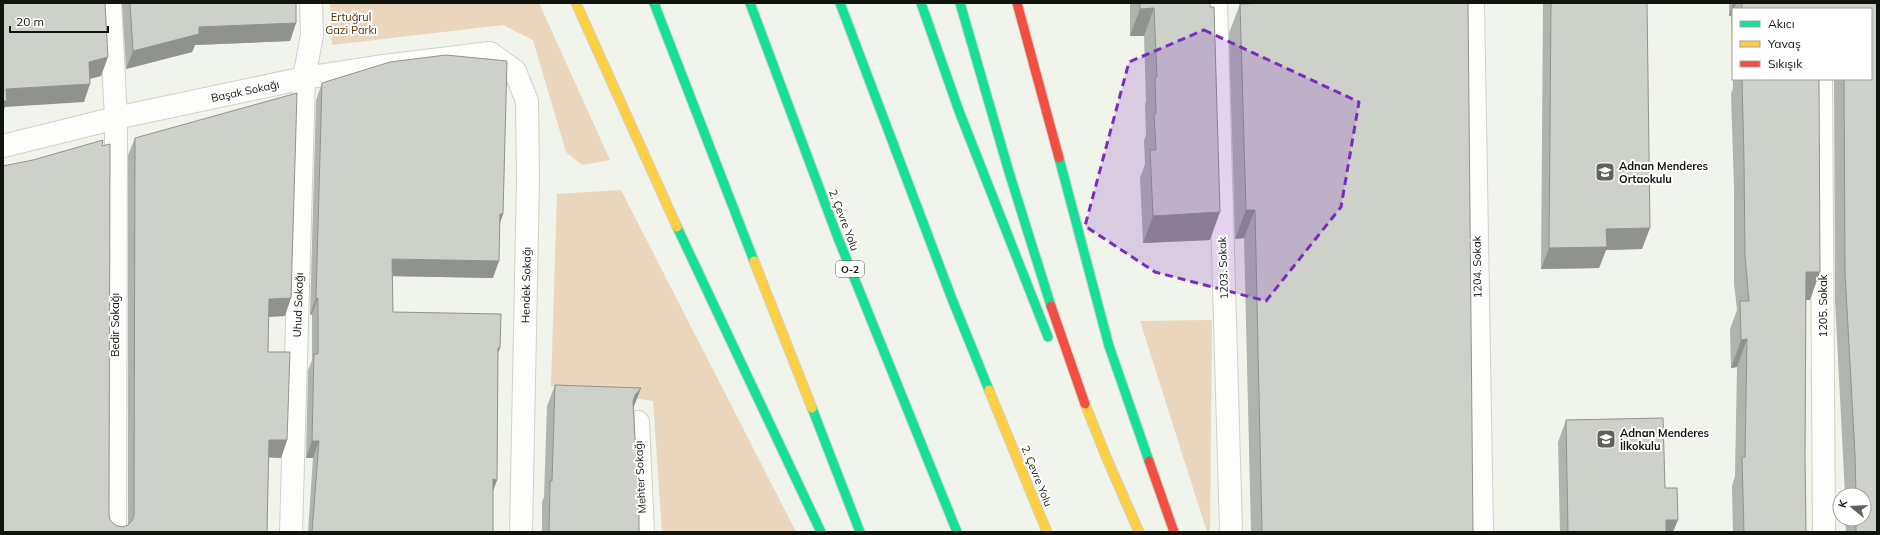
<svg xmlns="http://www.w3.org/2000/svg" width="1880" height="535" font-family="Mulish,sans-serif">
	<rect width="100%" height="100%" fill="#f1f4ea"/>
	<!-- green -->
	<path fill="#e9d6bd" d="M330,3H539L610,160L582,165L566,152L533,40L503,25L332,45Z
		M621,190L793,526L796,532H662L653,401L551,386L557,194Z
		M1212,320L1210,532H1207L1140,321Z"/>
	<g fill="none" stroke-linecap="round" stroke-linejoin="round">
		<defs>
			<path id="street" d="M110,3L116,118L115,532
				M1216,3L1231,532
				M1473,3L1482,532
				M1821,79L1824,532
				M3,146L116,118L304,78L376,67L490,53L515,71L527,101L528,179L521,532
				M638,422L643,532
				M291,532L304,78L312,35L311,3"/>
			<path id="fast" d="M654,3L754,261
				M750,3L838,238L957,532
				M840,3L952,299L989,390
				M921,3L959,111L1048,337
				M960,3L1009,172L1051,306
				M1059,158L1109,346L1149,461
				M677,227L821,532
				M812,408L860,532"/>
			<path id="slow" d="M576,3L677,227
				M754,261L812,408
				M989,390L1047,532
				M1085,404L1107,459L1139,532"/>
			<path id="jam" d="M1017,3L1059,158
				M1051,306L1085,404
				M1149,461L1174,532"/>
		</defs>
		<!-- street casing -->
		<use href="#street" stroke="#cfd1c9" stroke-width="24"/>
		<!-- fast casing -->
		<use href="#fast" stroke="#cfd1c9" stroke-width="11"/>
		<!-- slow casing -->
		<use href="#slow" stroke="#cfd1c9" stroke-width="11"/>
		<!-- jam casing -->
		<use href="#jam" stroke="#cfd1c9" stroke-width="11"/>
		<!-- street -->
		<use href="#street" stroke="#fdfdfc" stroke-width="22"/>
		<!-- fast -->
		<use href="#fast" stroke="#16e098" stroke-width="9"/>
		<!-- slow -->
		<use href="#slow" stroke="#ffcf43" stroke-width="9"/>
		<!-- jam -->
		<use href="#jam" stroke="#f24e42" stroke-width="9"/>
	</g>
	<!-- wall -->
	<path fill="#b0b4ae" d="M122,3H296V23L290,41L195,45L192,52L126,69Z
		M1130,3H1210V240L1143,243L1140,178L1145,164L1144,141L1146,135L1145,105L1146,101L1144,36H1130Z
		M1543,3H1647L1642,249L1606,250L1599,268L1541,269Z
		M1729,3H1877V532H1846L1845,519H1864V495H1845L1835,300L1834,79H1871V9H1733V79H1819L1810,300H1806L1805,457L1806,532H1733L1732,486L1735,476L1737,367L1731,368L1730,329L1737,310L1734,283V189L1731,94L1733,88L1731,16H1729Z
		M1240,4L1473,532H1251L1244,238L1235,239L1229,33Z
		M322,83L503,214L500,223L493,278L392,276L393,312L498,355L497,480L493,491V532H308L313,458H306L308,370L312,360V314L310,315L316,100Z
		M135,138L285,316L268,317V352L287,440L281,458L268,457L267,532H3L102,146L109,514L110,520L115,525L122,527L128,525V155Z
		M555,385L634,407L639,532H542V502L544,497L547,406Z
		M1566,420L1673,532H1560L1558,442Z"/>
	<!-- shaded-wall -->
	<path fill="#90928d" d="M1733,3H1736L1734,9H1733L1731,16H1729Z
		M1154,8L1144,36H1130L1140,9Z
		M296,23L290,41L195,45L192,52L126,69L133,51L199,27Z
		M108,57L101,76L82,81L89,62Z
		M90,84L84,102L5,107L3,112V97L6,89Z
		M1246,210H1255L1244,238L1235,239Z
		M1220,212L1210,240L1143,243L1153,216Z
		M500,214H503L497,230Z
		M1650,228L1642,249L1606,250L1599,268L1541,269L1549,248L1606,229Z
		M392,259L499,261L493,278L386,276Z
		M1806,272H1820L1810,300H1796Z
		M291,298L285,316L262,317L269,299Z
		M316,298H318L312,314L310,315Z
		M1747,339L1737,367L1731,368L1741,340Z
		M498,348H500L494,365Z
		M641,388L633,409L627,416L635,395Z
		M269,440H287L281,458L262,457Z
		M312,441H319L313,458H306Z
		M493,479L497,480L491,496Z
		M1666,520H1678L1673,532H1662Z"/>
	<!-- building -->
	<path fill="#cdd1ca" stroke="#90928d" d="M3,3H105L108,57L89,62L90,84L6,89L7,101H3Z
		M130,3H296V23L199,27V34L133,51Z
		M1140,3H1210V7H1214L1220,212L1153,216L1150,150H1156L1154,114L1156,113L1155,77H1157L1154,8L1140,9Z
		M1269,3H1468L1473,532H1262L1255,210H1246L1240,4Z
		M1551,3H1647L1650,228L1606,229L1607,247L1549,248Z
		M1742,3H1877V532H1856V519H1864V495H1856L1855,455L1845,272L1844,79H1871V9H1742Z
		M446,55L507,61L503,214H500L499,261L392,259L393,312L501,314L500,348H498L497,480L493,479V532H312L319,441H312L314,354H318V298H316L322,83L390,62Z
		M1742,79H1819L1820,272H1806L1805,457L1806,532H1744L1742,457H1745L1747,339L1741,340L1740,301H1749L1745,255L1744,161Z
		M297,93L291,298L269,299L268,352H290L287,440H269L267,532H3V166L33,160L103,140L102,146L110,144L109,514L110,520L115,525L122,527L128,525L132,521L134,515L135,138Z
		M555,385L641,388L635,395L633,401L639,515V532H549L550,481H552Z
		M1663,418L1665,488H1677L1678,520H1666V532H1568L1566,420Z"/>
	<!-- marked area -->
	<path fill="#7b2cbf" fill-opacity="0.2" stroke="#7b2cbf" stroke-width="3" stroke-dasharray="8 5" stroke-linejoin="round" d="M1204,30L1359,102L1341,207L1266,301L1155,272L1085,226L1129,62Z"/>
	<!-- icons -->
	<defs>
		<symbol id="school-square" viewBox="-11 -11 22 22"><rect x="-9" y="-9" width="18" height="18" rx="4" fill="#5f625a" stroke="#fff"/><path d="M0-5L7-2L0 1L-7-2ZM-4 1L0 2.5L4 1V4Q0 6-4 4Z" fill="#fff"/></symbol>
	</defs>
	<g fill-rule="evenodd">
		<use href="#school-square" x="1594" y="161" width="22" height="22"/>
		<use href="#school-square" x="1595" y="428" width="22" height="22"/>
	</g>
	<g text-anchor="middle" stroke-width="4" stroke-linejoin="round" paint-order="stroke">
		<!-- shield labels -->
		<rect fill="#fff" stroke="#585a56" stroke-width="1" x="836" y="261" width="28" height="16" rx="3"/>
		<g font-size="10" font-weight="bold" fill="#11130d">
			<text x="850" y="273">O-2</text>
		</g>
		<!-- park labels -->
		<g font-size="11" fill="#553100" stroke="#fff">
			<text x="351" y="21">Ertuğrul<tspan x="351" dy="13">Gazi Parkı</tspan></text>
		</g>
		<!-- street labels -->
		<g font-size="11" fill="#11130d" stroke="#fff">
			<text transform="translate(245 91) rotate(-12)" y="4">Başak Sokağı</text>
			<text transform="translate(844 220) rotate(69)" y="4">2. Çevre Yolu</text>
			<text transform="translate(1477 267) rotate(-91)" y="4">1204. Sokak</text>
			<text transform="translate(1223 268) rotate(-92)" y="4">1203. Sokak</text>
			<text transform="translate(526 285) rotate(-89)" y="4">Hendek Sokağı</text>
			<text transform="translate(298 305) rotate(-88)" y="4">Uhud Sokağı</text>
			<text transform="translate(1823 306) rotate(-90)" y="4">1205. Sokak</text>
			<text transform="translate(115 325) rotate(-90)" y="4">Bedir Sokağı</text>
			<text transform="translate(1037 476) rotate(68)" y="4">2. Çevre Yolu</text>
			<text transform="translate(640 477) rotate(-93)" y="4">Mehter Sokağı</text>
		</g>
		<!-- poi labels -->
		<g font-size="11" font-weight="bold" fill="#11130d" stroke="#fff" text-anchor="start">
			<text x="1619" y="170">Adnan Menderes<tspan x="1619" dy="13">Ortaokulu</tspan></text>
			<text x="1620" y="437">Adnan Menderes<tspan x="1620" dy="13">İlkokulu</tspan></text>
		</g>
	</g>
	<!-- border -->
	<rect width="1880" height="535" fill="none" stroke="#11130d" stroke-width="8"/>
	<!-- legend -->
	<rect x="1732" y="8" width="140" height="72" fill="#ffffff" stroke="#a0a19e"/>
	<rect x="1740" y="21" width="20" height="6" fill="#16e098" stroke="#a0a19e"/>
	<text x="1768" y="28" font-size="12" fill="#11130d">Akıcı</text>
	<rect x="1740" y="41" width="20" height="6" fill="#ffcf43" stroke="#a0a19e"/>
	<text x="1768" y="48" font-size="12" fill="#11130d">Yavaş</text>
	<rect x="1740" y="61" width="20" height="6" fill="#f24e42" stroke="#a0a19e"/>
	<text x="1768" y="68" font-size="12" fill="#11130d">Sıkışık</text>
	<!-- north arrow -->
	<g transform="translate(1852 507) rotate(288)"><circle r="19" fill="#ffffff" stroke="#a0a19e"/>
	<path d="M0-3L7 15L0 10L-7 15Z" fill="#5f625a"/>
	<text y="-6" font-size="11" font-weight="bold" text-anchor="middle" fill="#11130d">K</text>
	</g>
	<!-- scale -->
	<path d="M10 26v6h98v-6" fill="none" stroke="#11130d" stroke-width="2"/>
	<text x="16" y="26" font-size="12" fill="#11130d" stroke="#ffffff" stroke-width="3" paint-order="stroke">20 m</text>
</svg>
